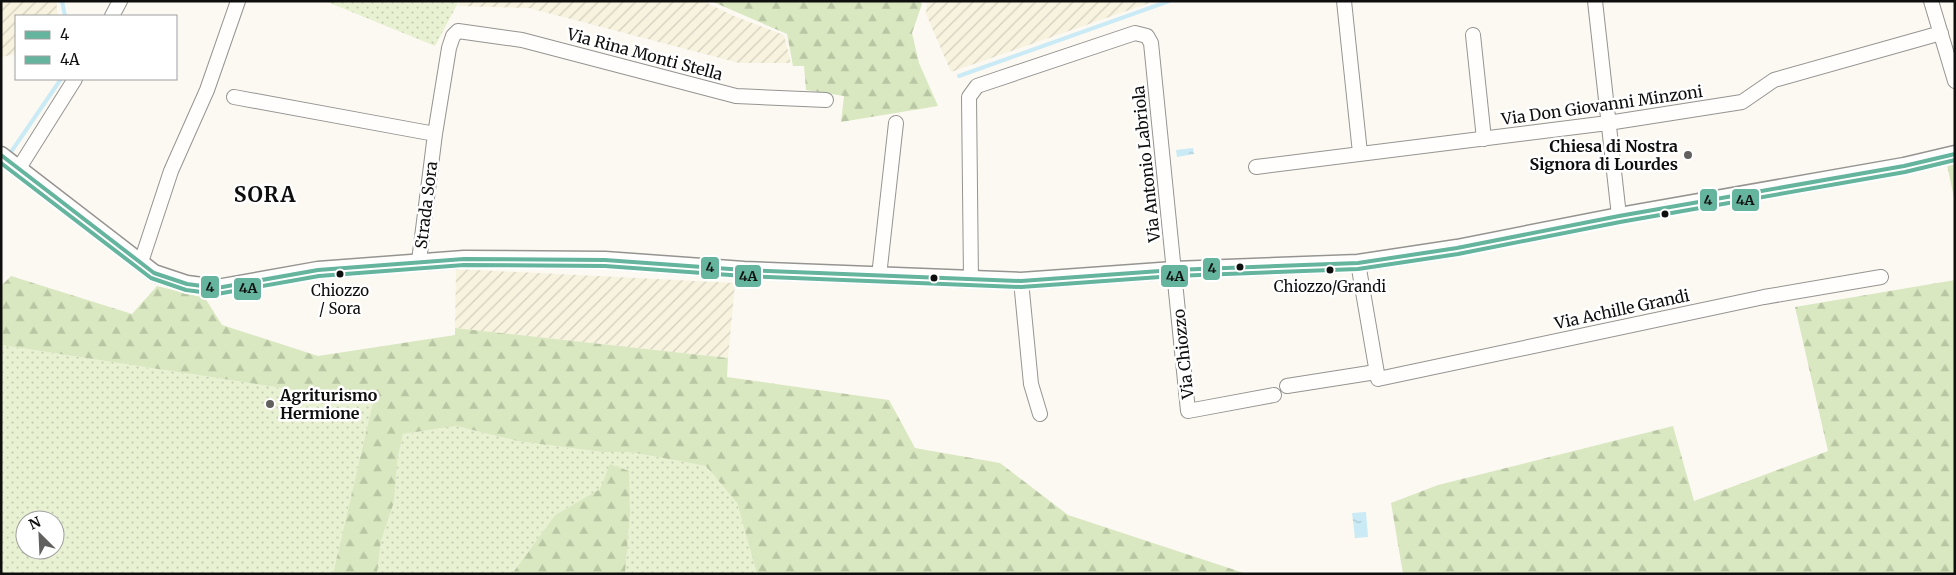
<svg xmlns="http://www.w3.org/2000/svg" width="1956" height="575" font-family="Merriweather,serif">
	<defs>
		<pattern id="farmland-furrows" width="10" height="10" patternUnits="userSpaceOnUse" patternTransform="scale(1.25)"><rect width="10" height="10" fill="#f8f3df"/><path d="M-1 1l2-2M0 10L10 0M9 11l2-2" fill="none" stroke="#d3cfbe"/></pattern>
		<pattern id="grass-dots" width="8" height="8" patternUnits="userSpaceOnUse" patternTransform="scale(1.25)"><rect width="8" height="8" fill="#e8f1d2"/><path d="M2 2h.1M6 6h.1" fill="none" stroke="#c6cdb3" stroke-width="1.8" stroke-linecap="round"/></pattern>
		<pattern id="forest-firs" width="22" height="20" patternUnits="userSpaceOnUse" patternTransform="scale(1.25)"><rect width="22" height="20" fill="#d9e8c0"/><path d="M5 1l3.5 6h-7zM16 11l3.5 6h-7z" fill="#b9c6a4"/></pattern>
		<pattern id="water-ripples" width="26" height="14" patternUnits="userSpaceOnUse" patternTransform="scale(1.25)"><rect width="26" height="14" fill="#caebf6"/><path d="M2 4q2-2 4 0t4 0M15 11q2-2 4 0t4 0" fill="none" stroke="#acc8d2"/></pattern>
	</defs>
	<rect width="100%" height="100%" fill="#fcf9f2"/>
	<!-- farmland -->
	<path fill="url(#farmland-furrows)" d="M1,1H56L58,16H16V54L1,57Z
		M462,1H703L734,16L784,35L791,63H739L529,8L458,6Z
		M927,1H1155L951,72L926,14Z
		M456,269L735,283L728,358L455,328Z"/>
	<!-- grass -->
	<path fill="url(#grass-dots)" fill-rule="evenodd" d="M325,1H459L435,46Z
		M1,345L373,402L333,574H1ZM25,520H55V550H25Z
		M456,426L517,441L602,452H630L706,466L737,503L757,574H625L630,515L600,489L555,515L512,574H377L381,541L394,502L398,457L403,434Z"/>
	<!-- forest -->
	<path fill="url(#forest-firs)" d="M711,1H920L922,4L912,33L919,63L938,106L841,122L844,96L806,90L804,66H793L787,34Z
		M1955,148V203L1944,150Z
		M11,276L132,314L157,286L205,298L222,325L318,356L455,335V328L728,358L727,377L889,400L915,448L1000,463L1068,515L1247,574H757L737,503L706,466L630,452H602L517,441L456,426L403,434L398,457L394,502L381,541L377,574H333L373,402L1,345V286Z
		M1955,280V574H1403L1391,503L1438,485L1673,426L1694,501L1828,451L1795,307Z
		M610,464L629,471L630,515L625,574H512L555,515L600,489Z"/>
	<!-- water -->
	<path fill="url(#water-ripples)" d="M1193,148L1194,154L1177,157L1176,150Z
		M1366,512L1368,537L1355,538L1352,513Z"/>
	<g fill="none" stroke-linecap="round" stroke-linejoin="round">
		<!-- stream -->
		<path stroke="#caebf6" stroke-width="4" d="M62,1L65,16
			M959,76L1169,1
			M11,152L61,79"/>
		<defs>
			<path id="minor" d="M1344,1L1360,153
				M1595,1L1619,216
				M1931,1L1955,81
				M112,16L120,1
				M1473,35L1484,139
				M234,97L435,134L419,261
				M435,134L449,48L453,36L458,31L522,40L736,96L826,100
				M1256,167L1608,123L1742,102L1774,80L1941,33
				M19,168L75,79
				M141,262L171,171L207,90L238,1
				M1358,263L1378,379L1764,297L1881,277
				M879,276L896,123
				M971,280L969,97L977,86L1135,33L1147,36L1151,43L1188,411L1274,395
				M1021,281L1031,384L1040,414
				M1287,386L1376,372"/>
			<path id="tertiary" d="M1,155L154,273L187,284L217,288L318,270L464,259L605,260L744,270L1021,281L1174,270L1358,263L1457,248L1619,216L1904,166L1955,154"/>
		</defs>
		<!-- minor casing -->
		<use href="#minor" stroke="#959491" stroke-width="16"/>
		<!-- tertiary casing -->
		<use href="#tertiary" stroke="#959491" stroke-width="19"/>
		<!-- minor -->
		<use href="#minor" stroke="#fffefd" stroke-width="14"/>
		<!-- tertiary -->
		<use href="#tertiary" stroke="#fffefd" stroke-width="16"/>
		<defs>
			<path id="bus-1" d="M1,155L154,273L187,284L217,288L318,270L464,259L605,260L744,270L1021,281L1174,270L1358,263L1457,248L1619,216L1904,166L1955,154"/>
			<path id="bus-2" d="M1,163L151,278L186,290L217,294L319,276L464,265L605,266L744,276L1021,287L1174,276L1358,269L1458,254L1620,222L1905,172L1955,160"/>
		</defs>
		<!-- bus-1 casing -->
		<use href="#bus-1" stroke="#fff" stroke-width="8"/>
		<!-- bus-2 casing -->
		<use href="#bus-2" stroke="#fff" stroke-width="8"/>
		<!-- bus-1 -->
		<use href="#bus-1" stroke="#65b49e" stroke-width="4"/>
		<!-- bus-2 -->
		<use href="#bus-2" stroke="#65b49e" stroke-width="4"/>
	</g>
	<!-- markers -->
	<g fill="#61605e" stroke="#fff" stroke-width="2">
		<circle cx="1688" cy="155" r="5"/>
		<circle cx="270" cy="404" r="5"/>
	</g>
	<g fill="#0e0e0e" stroke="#fff" stroke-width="2">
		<circle cx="1665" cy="214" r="4.5"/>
		<circle cx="1240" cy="267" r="4.5"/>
		<circle cx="1330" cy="270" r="4.5"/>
		<circle cx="340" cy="274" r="4.5"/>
		<circle cx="934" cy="278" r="4.5"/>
	</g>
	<g text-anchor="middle" stroke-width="5" stroke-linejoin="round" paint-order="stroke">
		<!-- bus labels -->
		<g font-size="15" fill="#0e0e0e" stroke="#fff">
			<text x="1330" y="292">Chiozzo/Grandi</text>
			<text x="340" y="296">Chiozzo<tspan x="340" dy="18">/ Sora</tspan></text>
		</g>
		<!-- street labels -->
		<g font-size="16" fill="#0e0e0e" stroke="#fff">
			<text transform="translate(645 54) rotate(15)" y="6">Via Rina Monti Stella</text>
			<text transform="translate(1602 105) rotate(-8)" y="6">Via Don Giovanni Minzoni</text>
			<text transform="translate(1146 164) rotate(-96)" y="6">Via Antonio Labriola</text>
			<text transform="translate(426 205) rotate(-83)" y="6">Strada Sora</text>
			<text transform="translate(1622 309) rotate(-12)" y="6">Via Achille Grandi</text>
			<text transform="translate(1183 354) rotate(-96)" y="6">Via Chiozzo</text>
		</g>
		<!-- poi labels -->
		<g font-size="16" font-weight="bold" fill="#0e0e0e" stroke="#fff" text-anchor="end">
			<text x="1678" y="152">Chiesa di Nostra<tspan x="1678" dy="18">Signora di Lourdes</tspan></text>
			<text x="280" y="401" text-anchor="start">Agriturismo<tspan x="280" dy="18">Hermione</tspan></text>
		</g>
		<!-- district labels -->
		<g font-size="21" font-weight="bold" letter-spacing="1" fill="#0e0e0e" stroke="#fff">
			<text x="265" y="202">SORA</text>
		</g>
	</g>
	<g stroke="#fff" stroke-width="2">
		<rect x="1731" y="188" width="29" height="24" rx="5" fill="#65b49e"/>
		<rect x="1699" y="188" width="19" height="24" rx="5" fill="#65b49e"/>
		<rect x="700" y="256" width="20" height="24" rx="5" fill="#65b49e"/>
		<rect x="1202" y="257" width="19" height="24" rx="5" fill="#65b49e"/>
		<rect x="1160" y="264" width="29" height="24" rx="5" fill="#65b49e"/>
		<rect x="734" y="264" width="28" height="24" rx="5" fill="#65b49e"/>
		<rect x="200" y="275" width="20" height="24" rx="5" fill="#65b49e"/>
		<rect x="233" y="277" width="29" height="24" rx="5" fill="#65b49e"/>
	</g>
	<g font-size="14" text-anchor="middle" font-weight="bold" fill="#111">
		<text x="1745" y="205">4A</text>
		<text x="1708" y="205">4</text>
		<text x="710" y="272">4</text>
		<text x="1212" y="273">4</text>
		<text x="1175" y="281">4A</text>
		<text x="748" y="281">4A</text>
		<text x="210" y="292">4</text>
		<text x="248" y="293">4A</text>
	</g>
	<!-- border -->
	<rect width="1956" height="575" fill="none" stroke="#0e0e0e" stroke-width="5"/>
	<!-- legend -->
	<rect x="15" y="15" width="162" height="65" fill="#ffffff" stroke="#9f9f9f"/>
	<rect x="25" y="31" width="25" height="8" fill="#65b49e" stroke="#9f9f9f"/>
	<text x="60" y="40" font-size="15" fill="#0e0e0e">4</text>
	<rect x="25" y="56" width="25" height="8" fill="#65b49e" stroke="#9f9f9f"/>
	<text x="60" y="65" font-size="15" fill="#0e0e0e">4A</text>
	<!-- north arrow -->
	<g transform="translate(40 535) rotate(336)"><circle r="24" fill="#ffffff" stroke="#9f9f9f"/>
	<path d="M0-4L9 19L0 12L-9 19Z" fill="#61605e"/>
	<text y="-8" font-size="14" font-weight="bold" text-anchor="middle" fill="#0e0e0e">N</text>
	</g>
</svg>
